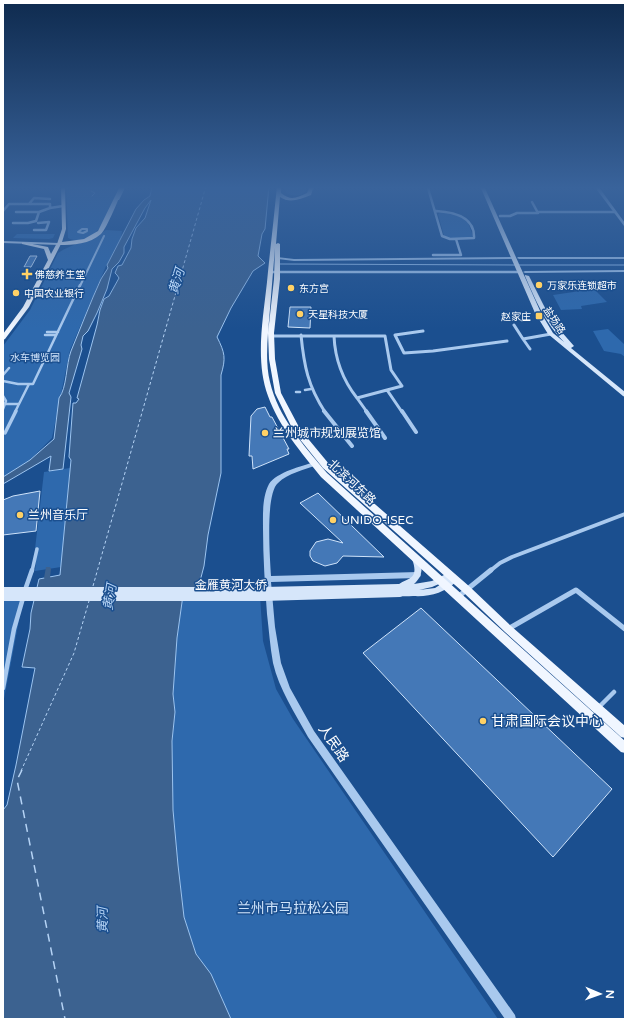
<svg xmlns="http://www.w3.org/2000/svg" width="628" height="1022" font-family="'Varela Round','Noto Sans SC',sans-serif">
	<rect width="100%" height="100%" fill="#1b4f8f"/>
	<!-- green -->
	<path fill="#2e69ad" d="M66,186H119C111,205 104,237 80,240C75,240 72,240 68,238Z
		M285,186H306V191C301,197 292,196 286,193Z
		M442,212L455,214L467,220L473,236L471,238H449L444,236L438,214Z
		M106,230L122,231L121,238L106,266L70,350L52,438L30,460L3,477V346L30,310L58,253C73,243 91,241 106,230Z
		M17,234H55L53,238L49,239L13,238Z
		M594,289L607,302L581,306L582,309L561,310L553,295Z
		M608,329L625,345V357L621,354L604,351L593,331Z
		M70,468L61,567L35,571L37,549H35L44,472Z
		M183,595L260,596L263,641L276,689L293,719L498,1019H231L211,974L196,954L184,917L178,865L173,810L172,741L175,712L173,694L177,638Z
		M3,599H23L3,704Z"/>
	<!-- water -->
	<path fill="#3c6290" stroke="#9cc4f0" d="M152,186H269L265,229L262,234L258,256L265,263L253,271L231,308L217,337C225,353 226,358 221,375V473L208,535L204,566L199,585L183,595L177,638L173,694L175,712L172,741L173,810L178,865L184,917L196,954L211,974L231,1019H3V810L7,805L16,765L35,668L22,667L30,629L31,613L39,579L60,575L71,460L69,457L73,403H76L79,399L77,398L97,325L100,310L104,299L109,296L119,278L117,275L115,273L118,266L122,265L131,248L132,239L136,228L145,218L151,200L145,208L124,247V253L119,262L112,269L107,289L97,313L88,331L83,336L81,345L82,349L69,393L71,397L63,469L49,471L51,456L3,484V477L30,460L54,439L59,398C67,388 66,364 71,351C81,327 90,303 101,279L108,268L107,265L136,209L144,200L150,196Z"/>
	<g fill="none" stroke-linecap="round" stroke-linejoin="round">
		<!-- stream -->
		<path stroke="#9cc4f0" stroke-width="1" d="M91,191L95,193L92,196
			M279,264L515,265
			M519,265H625"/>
		<!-- canal -->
		<path fill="#3c6290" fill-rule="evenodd" d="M46,567H50L51,569L50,577L55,583L54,585C50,586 46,582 44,578Z"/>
		<!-- ferry-far1 -->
		<path stroke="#b5d3f5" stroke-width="1" stroke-dasharray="3 2.5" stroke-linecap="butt" d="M93,586L206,186
			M21,771L74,653L89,601"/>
		<!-- ferry -->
		<path stroke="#b5d3f5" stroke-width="1.5" stroke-dasharray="8 6" stroke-linecap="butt" d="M22,770L17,780L65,1019"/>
	</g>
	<!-- building -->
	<path fill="#4478b7" stroke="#cfe3fa" d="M30,256H37L31,267H24Z
		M290,307H311L310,328L288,327Z
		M265,407L270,417H272L289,449H287L289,454L253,469L252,456H249L251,416L257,409Z
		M40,491L36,531L3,535V500L13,496Z
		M318,493L384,557L343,556L337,563L325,566L313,561L310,556V551L316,542L328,539L343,543L300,503Z
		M421,608L612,789L553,857L363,653Z"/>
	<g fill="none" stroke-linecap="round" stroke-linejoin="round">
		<!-- pedestrian-far3 -->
		<path stroke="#a9c9ee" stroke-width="2" d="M82,229H87V231L83,233L78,232Z
			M80,286L104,236"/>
		<!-- pedestrian-far2 -->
		<path stroke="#a9c9ee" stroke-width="2.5" d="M47,332H58
			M45,335H56
			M3,375L9,368
			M3,381L18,384H33L80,285
			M305,390L311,389
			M296,392H300
			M3,396L6,401L3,409
			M5,404H19
			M15,412L29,384"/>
		<!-- pedestrian-far1 -->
		<path stroke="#a9c9ee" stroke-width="3.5" d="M5,433L16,411
			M32,571L37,549"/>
		<!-- pedestrian -->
		<path stroke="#a9c9ee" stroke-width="4.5" d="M25,590L32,570
			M3,688L14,629L23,598
			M598,708L614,692"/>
		<!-- minor-far3 -->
		<path stroke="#a9c9ee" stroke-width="2.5" d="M428,188L442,236L450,239L474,238C475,216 453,212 436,211
			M29,204L34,198L50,199
			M3,211L9,204H50V208L63,206
			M16,212H39
			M537,212H615
			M500,216H510L517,213H538L532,202
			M13,223H28L36,221L39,212L50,208
			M34,230H46L49,222L38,223
			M433,255H461L456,239
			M270,272H520"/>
		<!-- minor-far2 -->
		<path stroke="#a9c9ee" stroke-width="3" d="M514,325L523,339L551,334
			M423,331L395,335L404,353L433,351L507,341
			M301,335C304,366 308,386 325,412
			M271,336H334
			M334,336H385L391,370L402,386L357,398C342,379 335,360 334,336Z
			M523,339L530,349
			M387,390L402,412
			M357,398L367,412"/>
		<!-- minor-far1 -->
		<path stroke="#a9c9ee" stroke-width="4" d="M324,411L352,446
			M366,411L385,438
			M402,411L416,432
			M490,571L500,563L512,557L625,514"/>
		<!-- minor -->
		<path stroke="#a9c9ee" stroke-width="5" d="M459,596L491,570
			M508,629L576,590L625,629"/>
		<!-- tertiary -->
		<path fill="#a9c9ee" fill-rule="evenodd" d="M594,186H598L625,223V226H624Z
			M277,257L294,259L513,257L515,258L513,259L294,261L278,259L276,258Z
			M518,257H625V259H519L517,258Z
			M625,270V272L525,273L523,272L525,271Z
			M315,462L318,464L317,465C304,470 288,473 278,483C265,494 270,558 271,576L418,572L420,573L421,575L420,577L418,578L271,582L275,627L281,663L290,688L314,731L515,1015L516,1019H505L308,737C295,713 279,689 273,663C270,647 269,630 267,614C265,586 263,558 263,529C263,515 262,497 269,484C277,472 302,466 315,462Z"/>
		<!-- secondary -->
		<path fill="#d6e6fa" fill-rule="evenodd" d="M480,186H484L541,313L553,333L564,342C545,323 535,299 525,276V275L529,276L543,304L552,321L574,346L571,348L625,392V397L623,396L548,334L535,313Z
			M3,241L59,243L61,244L59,245L3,243Z
			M416,556L419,557C423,567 423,576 414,584L432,581L450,572L453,573V576L457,577L458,579L457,581C444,593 430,597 413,596C408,596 402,597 397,595L396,593L397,591L395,588C403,577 421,583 412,559L413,557ZM446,581L435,588L419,590L432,587Z"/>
		<!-- primary -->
		<path fill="#f0f6ff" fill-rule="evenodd" d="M122,186H126L119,200H115Z
			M277,186H281V193C291,201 296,198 307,193L310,186H314L311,195C300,199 290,204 280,197L276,244L278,243L280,244V279L274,333L275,359L281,393L300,429L329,464L470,587L511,626L625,726V738L621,737L505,632L464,593L323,468L294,432L275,393L269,359L268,333C267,349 266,366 270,382C278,417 304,446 327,473L625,741V753L621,752L321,477C301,452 279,427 268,396C255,361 263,319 267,282C270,250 274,218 277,186ZM275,248L274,279L268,333Z
			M22,242L48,247L51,254L57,243L61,244L29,307L5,339L3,340V334L23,307L48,260L44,249L22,244Z"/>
		<!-- trunk -->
		<path fill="#f8faff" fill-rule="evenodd" d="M61,186H65L66,229L62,242L84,239L98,231L120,186H124C120,196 107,228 101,234C90,244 73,245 59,245L57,244L62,229Z"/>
		<!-- secondary-bridge -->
		<path stroke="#d6e6fa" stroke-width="8" d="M3,591H263L399,588
			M3,597H263L400,593"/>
	</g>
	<!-- sky -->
	<linearGradient id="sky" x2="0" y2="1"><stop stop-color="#0f2b4f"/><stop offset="0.57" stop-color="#39639b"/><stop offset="1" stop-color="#39639b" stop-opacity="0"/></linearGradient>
	<rect width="628" height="329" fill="url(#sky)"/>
	<!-- markers -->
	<g fill="#ffd166" stroke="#1b4f8f" stroke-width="1.5">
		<path d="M25 268h4v4h4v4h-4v4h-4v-4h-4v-4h4z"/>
		<circle cx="539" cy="285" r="4"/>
		<circle cx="291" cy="288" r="4"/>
		<circle cx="16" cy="293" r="4"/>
		<circle cx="300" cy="314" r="4"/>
		<rect x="535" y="312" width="8" height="8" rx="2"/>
		<circle cx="265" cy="433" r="4"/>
		<circle cx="20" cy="515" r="4"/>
		<circle cx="333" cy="520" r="4"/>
		<circle cx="483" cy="721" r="4"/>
	</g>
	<g text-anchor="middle" stroke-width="3" stroke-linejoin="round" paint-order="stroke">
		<!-- far-poi labels -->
		<g font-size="10" fill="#fff" stroke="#1b4f8f" text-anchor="start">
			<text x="35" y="278">佛慈养生堂</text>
			<text x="547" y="289">万家乐连锁超市</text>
			<text x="299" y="292">东方宫</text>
			<text x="24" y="297">中国农业银行</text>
			<text x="308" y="318">天星科技大厦</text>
			<text x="531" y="320" text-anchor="end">赵家庄</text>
		</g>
		<!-- far-street labels -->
		<g font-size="10" fill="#fff" stroke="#1b4f8f">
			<text transform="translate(555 320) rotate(56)" y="4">盐场路</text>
		</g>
		<!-- far-park labels -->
		<g font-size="10" fill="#cfe3fa" stroke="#1b4f8f">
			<text x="35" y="361">水车博览园</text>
		</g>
		<!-- poi labels -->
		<g font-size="12" fill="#fff" stroke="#1b4f8f" text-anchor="start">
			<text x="273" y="437">兰州城市规划展览馆</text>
			<text x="28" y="519">兰州音乐厅</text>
			<text x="341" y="524">UNIDO-ISEC</text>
		</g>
		<!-- street labels -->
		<g font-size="12" fill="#fff" stroke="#1b4f8f">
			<text transform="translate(352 482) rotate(43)" y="4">北滨河东路</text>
			<text x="231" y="589">金雁黄河大侨</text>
		</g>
		<!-- water labels -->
		<g font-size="13" font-style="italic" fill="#b5d3f5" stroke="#1b4f8f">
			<text transform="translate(176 281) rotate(-73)" y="5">黄河</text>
			<text transform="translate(109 597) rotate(-80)" y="5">黄河</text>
			<text transform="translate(102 920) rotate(-91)" y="5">黄河</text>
		</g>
		<!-- near-poi labels -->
		<g font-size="14" fill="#fff" stroke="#1b4f8f" text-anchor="start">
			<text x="491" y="726">甘肃国际会议中心</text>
		</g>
		<!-- near-street labels -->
		<g font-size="14" fill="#fff" stroke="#1b4f8f">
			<text transform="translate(334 743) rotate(56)" y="5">人民路</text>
		</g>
		<!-- near-park labels -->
		<g font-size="14" fill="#cfe3fa" stroke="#1b4f8f">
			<text x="293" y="913">兰州市马拉松公园</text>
		</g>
	</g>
	<!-- border -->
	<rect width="628" height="1022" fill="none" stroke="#ffffff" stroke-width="8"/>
	<!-- north arrow -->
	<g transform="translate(600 994) rotate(92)" stroke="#1b4f8f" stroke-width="3" paint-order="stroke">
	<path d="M0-3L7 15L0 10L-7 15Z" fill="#ffffff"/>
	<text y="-6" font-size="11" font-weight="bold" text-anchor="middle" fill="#ffffff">N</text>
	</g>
</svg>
